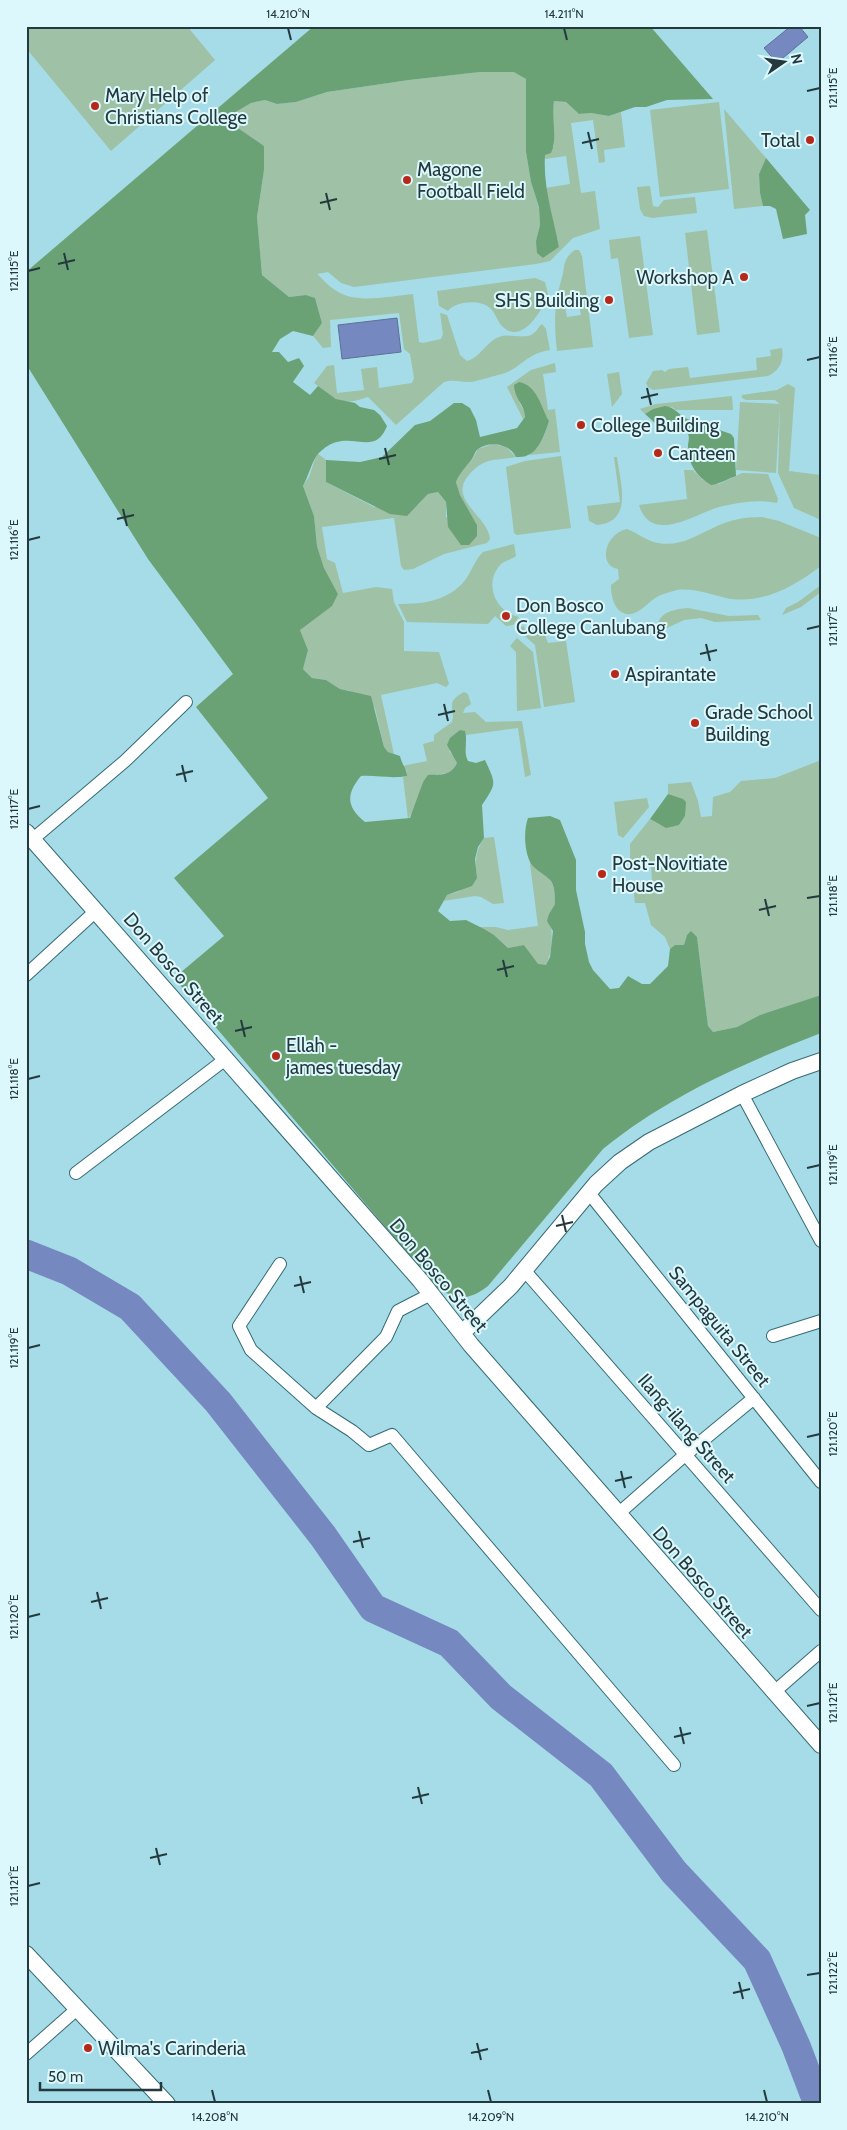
<svg xmlns="http://www.w3.org/2000/svg" width="847" height="2130" font-family="Cabin,sans-serif">
	<rect width="100%" height="100%" fill="#a5dce7"/>
	<!-- green -->
	<path fill="#9fc1a5" fill-rule="evenodd" d="M26,26H187L215,60L111,151L26,48Z
		M514,71L526,79V152L531,182L539,207L540,225L536,241L543,258L559,247L545,188L570,184L566,156L545,159V155L554,146L552,111L554,101L566,102L579,114L591,113L609,116L621,112L625,147L604,150L605,162L599,163L593,120L571,123L581,193L595,191L600,229L573,238L550,261L536,264L354,287L341,283L328,272L317,274C323,279 328,286 335,290C356,305 389,296 413,294L419,342L423,343L441,339L443,334L440,313L447,315L460,355L467,361C480,358 486,342 499,337C509,333 521,339 531,335C536,333 538,327 542,324L546,329L550,350C526,354 523,366 505,373C502,374 473,382 471,382C461,382 453,379 444,382L396,425L368,397C340,407 337,400 314,383L327,366L334,365L337,393L364,390L361,369L377,367L379,388L412,383L414,378L410,354L404,349L399,313L330,320L331,347L323,348L313,336L322,323L315,298L306,295L289,297L262,275L257,217L264,170V146L234,126V113L251,103L265,100L277,104L296,102L327,92L409,80L480,72Z
		M719,102L729,189L660,197L650,110Z
		M724,109L766,158L759,174L760,193L763,206L734,209Z
		M650,186L653,206L658,207L664,200L695,197L697,213L652,218L644,216L640,209L637,187Z
		M707,230L720,332L697,335L685,233Z
		M640,236L653,335L629,338L618,258L611,259L609,240Z
		M575,250H579L582,256L593,347L557,351C554,326 554,305 561,281C566,267 561,260 575,250ZM578,299L581,315L567,317L564,302Z
		M535,278L545,282L548,294C543,310 522,345 503,327C497,322 496,313 490,308C481,299 455,301 448,311L439,306L437,291Z
		M782,348C784,361 780,370 768,376L653,390L648,387L646,383L653,371L662,370L665,372L669,369L688,367L690,378L757,370L756,358L771,356L770,350Z
		M555,363L556,372L543,374L548,410L555,409L560,452L529,455C539,447 546,433 549,421L544,412L519,402L525,413L524,421L507,387L531,370Z
		M619,372L622,394L612,407L607,374Z
		M788,384L795,388L789,471L821,475V520L794,508L778,473L780,405L776,473L736,470L740,402L780,404L775,400H746L742,398V395L777,390Z
		M732,396L733,410H676L672,407L653,409L645,414L640,409L656,404Z
		M493,444L506,447L516,457C492,461 484,457 468,476C448,500 488,516 490,539L487,543L444,554L413,569L404,570L401,566L394,518L322,527L327,559L335,563L343,593L376,587L392,589L394,602L404,622V651L439,652L449,684L446,687L437,683L381,695L394,754L388,752L384,747L375,708L350,691L340,689L326,680L312,678L303,669L308,650L300,630L338,594L324,568L317,546L314,516L303,486L309,477L317,453L326,460V482L374,507L418,505L428,494L438,492L446,502V517L477,525L460,495L456,482L461,471L472,460L478,449Z
		M561,456L571,528L517,535L514,533L506,467L525,461Z
		M614,457H617C620,482 634,522 597,525L589,521L587,506L620,502Z
		M684,470H693L703,480L719,484L742,473L768,474L778,499L777,503C757,499 739,502 719,507C695,514 651,545 639,505L687,499Z
		M762,517L779,521L821,538V566C793,587 762,605 726,598C710,594 693,588 677,590C670,592 662,594 655,598C647,604 637,616 626,614C614,611 611,596 611,585L619,579L618,569C598,566 604,534 627,529C638,533 646,541 658,543C680,547 695,536 713,528C728,520 745,517 762,517Z
		M514,544L516,556C512,559 505,561 501,564C483,583 495,612 519,617L513,625L506,626L495,616L488,624L407,622L398,604C424,604 449,601 466,579C472,570 475,560 483,552Z
		M821,585V592L801,607L782,615L786,608L798,602Z
		M688,608L729,616L758,615L761,620L715,622L701,618L684,620L667,628H661L658,625C660,611 677,609 688,608Z
		M524,626L525,631L538,630L544,633L548,643L566,641L575,702L544,707L535,645L517,629Z
		M517,638L533,652L541,708L517,711L516,652L510,646Z
		M464,692L468,694L471,704L465,708L463,713L475,712L486,722L522,721L531,775L525,777L518,728L466,735L465,731L449,751L454,756L457,763C449,779 446,771 434,775C430,777 426,780 423,782L414,810L408,819L403,777L407,776V771L402,766L427,761L423,744L434,741V735L452,722C456,707 444,703 464,692Z
		M821,760V995L760,1015L737,1027L713,1032L708,1026L697,937L687,935L684,945H675L670,949L665,937L651,925L645,903H635L633,886L652,885L651,862L630,863V844L650,819L660,825H679L685,816V806L668,794V784L691,782L698,801L701,817L712,816L713,797L730,792L741,781L775,778Z
		M647,798L649,807L623,838L618,835L614,802Z
		M494,837L504,903L493,904L481,897L475,896L443,901L447,895L458,892L477,878C475,862 475,852 484,838Z
		M529,856C535,873 542,869 550,880C555,886 555,897 555,904L549,914C553,930 553,950 546,965H538L524,945L508,948L494,935L478,927H496L508,930L538,926Z"/>
	<!-- forest -->
	<path fill="#6aa276" d="M314,26H650L713,99L667,100L646,107H635L609,116L591,113L579,114L566,102L554,101C551,118 558,139 551,153L545,155C543,188 553,215 559,247L543,258L537,253L536,241L540,225L539,207L531,182L526,152V79L514,72H480L409,80L327,92L296,102L277,104L265,100L251,103L234,113L235,126L264,146V170L257,217L262,275L289,297L306,295L315,298L322,323L313,336L293,331L280,339L272,352H279L288,362L299,358L304,366L293,382L310,395L318,386L336,399L355,403L360,407L374,410L380,415L387,426C376,454 357,436 337,442C331,443 324,448 320,452C313,457 308,478 303,486L314,516L317,546L324,568L338,594L332,606L300,630L308,650L303,669L312,678L326,680L340,689L371,696L384,747L388,752L400,756C402,765 407,769 407,776C391,779 377,775 361,776C346,794 346,807 365,822L410,818L423,782L428,775C441,774 450,777 457,763L447,745L450,738L460,730L465,731C468,741 463,752 468,761L476,763L485,760C496,784 497,783 482,805L484,838L478,847L475,859L477,878L472,886L447,895L438,911L450,921L466,920L484,929L494,935L508,948L524,945L538,964L546,965L550,957L553,931L547,921L549,914L555,904C555,897 555,887 551,881C547,876 539,872 535,868C524,859 523,831 528,818L550,816L560,820L576,860V890L585,932V944L589,962L593,970L610,989L619,988L628,976L642,984H650L668,966L670,949L675,945H684L687,935L691,931L697,937L708,1026L713,1032L737,1027L760,1015L821,995V1033C744,1063 668,1096 603,1149L488,1286C468,1301 458,1300 437,1288L174,978L224,936L174,878L268,798L196,707L233,674L148,559L26,364V272Z
		M766,158L810,210L805,215L807,234L783,239L776,209L770,206H763L760,193L759,174Z
		M519,382C537,385 541,407 549,421C546,431 539,451 528,455C525,457 520,457 516,457C510,444 490,440 478,449C475,451 474,456 472,459C466,467 460,472 456,482L460,495L477,525V536L469,545H461L448,527L446,502L438,492L428,494L407,516L390,514L326,482V460L360,462L382,457L415,425L430,421L454,403H462L470,408L476,420L480,437L517,428L525,417C525,405 514,398 514,385Z
		M665,406C675,407 679,415 687,419L731,434L734,438L736,476C727,479 720,484 711,485C697,477 687,463 688,446C688,442 690,438 688,434C686,429 681,426 677,422L655,423L645,414L653,409Z
		M668,794L683,799L686,802L685,816L679,825L666,828L650,819Z"/>
	<!-- water -->
	<path fill="#7688c0" stroke="#5d7099" d="M791,26H799L808,37L777,63L764,48Z
		M397,318L401,352L342,359L338,325Z"/>
	<g fill="none" stroke-linecap="round" stroke-linejoin="round">
		<!-- river -->
		<path stroke="#7688c0" stroke-width="29" d="M26,1254L69,1271L130,1307L218,1402L323,1536L373,1608L449,1643L501,1697L601,1775L674,1872L757,1960L796,2046L818,2104"/>
		<defs>
			<path id="minor" d="M33,839L125,761L186,702
				M26,975L97,910
				M742,1094L821,1241
				M76,1173L227,1058
				M589,1193L821,1482
				M280,1264L239,1326L251,1350L316,1408L352,1431L369,1445L392,1435L674,1765
				M525,1271L821,1610
				M773,1336L821,1321
				M316,1408L386,1337L398,1311L431,1294
				M618,1514L685,1455L754,1398
				M773,1693L821,1651
				M26,2054L77,2009"/>
			<path id="tertiary" d="M26,832L420,1280L471,1345L821,1745
				M462,1333L511,1286L596,1184L620,1162L649,1142L742,1094L792,1071L821,1061
				M26,1954L167,2104"/>
		</defs>
		<!-- minor casing -->
		<use href="#minor" stroke="#366b75" stroke-width="14"/>
		<!-- tertiary casing -->
		<use href="#tertiary" stroke="#366b75" stroke-width="18"/>
		<!-- minor -->
		<use href="#minor" stroke="#fff" stroke-width="12"/>
		<!-- tertiary -->
		<use href="#tertiary" stroke="#fff" stroke-width="16"/>
	</g>
	<!-- ticks -->
	<path fill="none" stroke="#23393d" stroke-width="2" d="M288,28L291,40M564,28L567,40M807,91L820,88M588,132L592,149M582,143L599,139M326,193L330,210M320,203L337,199M64,253L68,270M58,264L75,260M28,271L40,268M807,360L820,357M647,388L651,405M641,398L658,394M385,448L389,465M379,459L396,455M123,509L127,526M117,519L134,515M28,540L40,537M807,629L820,626M706,644L710,661M700,654L717,650M444,704L448,721M438,715L455,711M182,765L186,782M176,775L193,771M28,809L40,806M807,898L820,896M765,899L769,916M759,910L776,906M503,960L507,977M497,970L514,966M241,1020L245,1037M235,1031L252,1027M28,1079L40,1076M807,1168L820,1165M562,1215L566,1232M556,1226L573,1222M300,1276L304,1293M294,1286L311,1282M28,1348L40,1345M807,1437L820,1434M621,1471L625,1488M615,1481L632,1477M359,1531L363,1548M353,1542L370,1538M97,1592L101,1609M91,1602L108,1598M28,1617L40,1614M807,1706L820,1703M680,1727L684,1744M674,1737L691,1733M418,1787L422,1804M412,1798L429,1794M156,1848L160,1865M150,1858L167,1854M28,1886L40,1883M807,1975L820,1973M739,1982L743,1999M733,1993L750,1989M477,2043L481,2060M471,2053L488,2049M212,2090L215,2102M488,2090L491,2102M764,2090L767,2102"/>
	<!-- markers -->
	<g fill="#b62819" stroke="#ddf8fd" stroke-width="2">
		<circle cx="95" cy="106" r="5"/>
		<circle cx="810" cy="140" r="5"/>
		<circle cx="407" cy="180" r="5"/>
		<circle cx="744" cy="277" r="5"/>
		<circle cx="609" cy="300" r="5"/>
		<circle cx="581" cy="425" r="5"/>
		<circle cx="658" cy="453" r="5"/>
		<circle cx="506" cy="616" r="5"/>
		<circle cx="615" cy="674" r="5"/>
		<circle cx="695" cy="723" r="5"/>
		<circle cx="602" cy="874" r="5"/>
		<circle cx="276" cy="1056" r="5"/>
		<circle cx="88" cy="2048" r="5"/>
	</g>
	<g text-anchor="middle" stroke-width="4" stroke-linejoin="round" paint-order="stroke">
		<!-- poi labels -->
		<g font-size="19" fill="#23393d" stroke="#ddf8fd" text-anchor="start">
			<text x="105" y="102">Mary Help of<tspan x="105" dy="22">Christians College</tspan></text>
			<text x="800" y="147" text-anchor="end">Total</text>
			<text x="417" y="176">Magone<tspan x="417" dy="22">Football Field</tspan></text>
			<text x="734" y="284" text-anchor="end">Workshop A</text>
			<text x="599" y="307" text-anchor="end">SHS Building</text>
			<text x="591" y="432">College Building</text>
			<text x="668" y="460">Canteen</text>
			<text x="516" y="612">Don Bosco<tspan x="516" dy="22">College Canlubang</tspan></text>
			<text x="625" y="681">Aspirantate</text>
			<text x="705" y="719">Grade School<tspan x="705" dy="22">Building</tspan></text>
			<text x="612" y="870">Post-Novitiate<tspan x="612" dy="22">House</tspan></text>
			<text x="286" y="1052">Ellah -<tspan x="286" dy="22">james tuesday</tspan></text>
			<text x="98" y="2055">Wilma's Carinderia</text>
		</g>
		<!-- street labels -->
		<g font-size="19" fill="#23393d" stroke="#ddf8fd">
			<text transform="translate(174 968) rotate(49)" y="7">Don Bosco Street</text>
			<text transform="translate(439 1275) rotate(50)" y="7">Don Bosco Street</text>
			<text transform="translate(720 1326) rotate(51)" y="7">Sampaguita Street</text>
			<text transform="translate(687 1428) rotate(49)" y="7">Ilang-ilang Street</text>
			<text transform="translate(703 1582) rotate(49)" y="7">Don Bosco Street</text>
		</g>
	</g>
	<!-- border -->
	<rect width="847" height="2130" fill="none" stroke="#ddf8fd" stroke-width="55"/>
	<!-- north arrow -->
	<g transform="translate(784 62) rotate(77)" stroke="#ddf8fd" stroke-width="4" paint-order="stroke">
	<path d="M0-4L9 19L0 12L-9 19Z" fill="#23393d"/>
	<text y="-8" font-size="14" font-weight="bold" text-anchor="middle" fill="#23393d">N</text>
	</g>
	<!-- scale -->
	<path d="M40 2082v8h121v-8" fill="none" stroke="#23393d" stroke-width="2.5"/>
	<text x="48" y="2082" font-size="15" fill="#23393d" stroke="#ddf8fd" stroke-width="4" paint-order="stroke">50 m</text>
	<rect x="28" y="28" width="792" height="2074" fill="none" stroke="#23393d" stroke-width="2"/>
	<g font-size="12" text-anchor="middle" fill="#23393d">
		<text x="288" y="18">14.210°N</text>
		<text x="564" y="18">14.211°N</text>
		<text transform="translate(833 88) rotate(-90)" y="4">121.115°E</text>
		<text transform="translate(14 271) rotate(-90)" y="4">121.115°E</text>
		<text transform="translate(833 357) rotate(-90)" y="4">121.116°E</text>
		<text transform="translate(14 540) rotate(-90)" y="4">121.116°E</text>
		<text transform="translate(833 626) rotate(-90)" y="4">121.117°E</text>
		<text transform="translate(14 809) rotate(-90)" y="4">121.117°E</text>
		<text transform="translate(833 896) rotate(-90)" y="4">121.118°E</text>
		<text transform="translate(14 1079) rotate(-90)" y="4">121.118°E</text>
		<text transform="translate(833 1165) rotate(-90)" y="4">121.119°E</text>
		<text transform="translate(14 1348) rotate(-90)" y="4">121.119°E</text>
		<text transform="translate(833 1434) rotate(-90)" y="4">121.120°E</text>
		<text transform="translate(14 1617) rotate(-90)" y="4">121.120°E</text>
		<text transform="translate(833 1703) rotate(-90)" y="4">121.121°E</text>
		<text transform="translate(14 1886) rotate(-90)" y="4">121.121°E</text>
		<text transform="translate(833 1973) rotate(-90)" y="4">121.122°E</text>
		<text x="215" y="2121">14.208°N</text>
		<text x="491" y="2121">14.209°N</text>
		<text x="767" y="2121">14.210°N</text>
	</g>
</svg>
